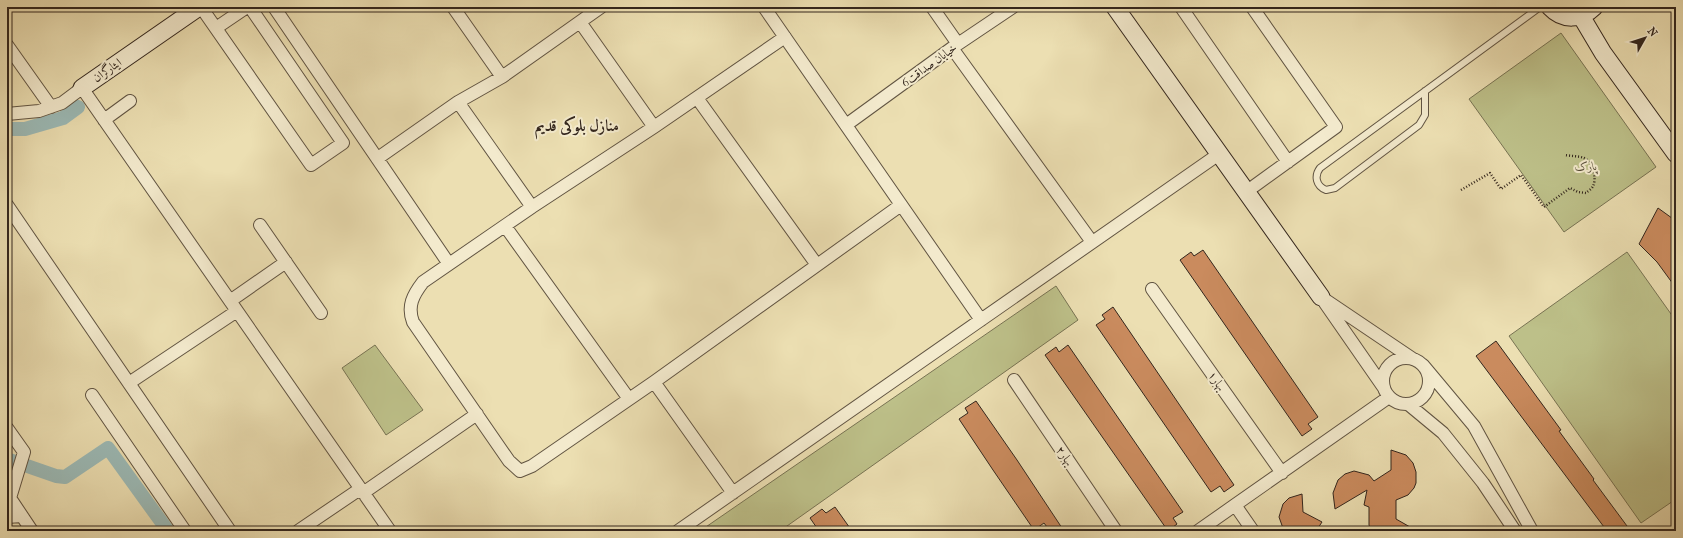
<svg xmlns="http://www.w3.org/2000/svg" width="1683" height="538" font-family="'IM FELL French Canon',Amiri,serif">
	<rect width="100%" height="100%" fill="#ecdfb2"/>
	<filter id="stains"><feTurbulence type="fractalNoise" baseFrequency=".005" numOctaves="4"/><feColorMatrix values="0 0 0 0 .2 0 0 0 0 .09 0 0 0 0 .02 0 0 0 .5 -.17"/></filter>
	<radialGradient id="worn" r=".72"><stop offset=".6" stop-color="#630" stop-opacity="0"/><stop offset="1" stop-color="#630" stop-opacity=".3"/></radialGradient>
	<!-- green -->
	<path fill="#bdc089" stroke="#787353" d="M1561,33L1656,167L1564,232L1469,99Z
		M1627,252L1676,321V499L1641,523L1509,336Z
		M1056,286L1078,320L780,531H700Z
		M375,345L423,410L386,435L342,368Z"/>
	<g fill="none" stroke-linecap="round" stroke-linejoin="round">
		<!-- canal -->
		<path stroke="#9cbab6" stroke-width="14" d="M7,129H25L63,118L78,107
			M7,459L56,476L65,477L108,448L168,531"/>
	</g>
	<!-- building -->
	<path fill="#ca8b5e" stroke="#33261d" d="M1658,208L1676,221V288L1657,262L1639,244Z
		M1203,250L1318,417L1308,424L1312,429L1302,436L1180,260L1191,252L1194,256Z
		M1113,307L1234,485L1224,492L1220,486L1211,492L1096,325L1105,319L1102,315Z
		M1496,341L1561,430L1559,431L1594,479L1593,480L1627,526L1620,531H1607L1476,356Z
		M1068,345L1183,512L1173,518L1177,524L1168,531L1045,355L1056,347L1059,352Z
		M976,401L1017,460L1064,531H1050L1044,523L1034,530L993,470L959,419L968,413L965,408Z
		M1391,450L1406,455L1413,463L1416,472V483L1414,488L1408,495L1396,500V519L1417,531H1371L1369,525V507L1364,505L1367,490L1335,509L1333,493L1338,480L1345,474L1354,471L1369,475L1374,481L1391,470Z
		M1302,494L1303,512L1322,522L1316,531H1284L1279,517L1283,504L1289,498Z
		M835,507L852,531H819L810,518L822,509L826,513Z"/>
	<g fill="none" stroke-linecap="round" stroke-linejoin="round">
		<defs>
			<path id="lane" d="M1425,91V115L1419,125L1335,188L1326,190C1316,186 1314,176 1320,168L1540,7"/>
			<path id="street" d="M201,7L311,165L343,143L250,7
				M274,7L449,264
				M453,7L502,77
				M764,7L981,320
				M932,7L958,44
				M1181,7L1288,162
				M580,22L654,127
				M216,28L247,7
				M785,37L654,127L532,207L423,282C413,295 407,306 413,322L509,461L520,471L532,466L654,382L901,205
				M7,45L51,107
				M952,48L1092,242
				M697,98L817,265
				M458,102L532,207
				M7,114L39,111L62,103L82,88L390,531
				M104,120L130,101
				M846,125L952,48L1013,7
				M378,158L458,102L502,77L601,7
				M1246,192L1336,127L1252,7
				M7,205L230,531
				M260,225L321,313
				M505,226L629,399
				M1152,289L1282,473
				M1321,297L1413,359
				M230,301L286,262
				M1325,303L1384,388
				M1383 381a23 23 0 1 1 46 0a23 23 0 1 1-46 0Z
				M1423,365L1474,426L1532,531
				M1014,380L1116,531
				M654,382L733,493
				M129,383L237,311
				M92,395L185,531
				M1408,404L1443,433L1483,483L1515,531
				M7,428L24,452L10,498L32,531
				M363,493L477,414
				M7,517L22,516
				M298,531L360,489
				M678,531L1219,154
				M1198,531L1235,505
				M1253,531L1235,505L1389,397"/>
			<path id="secondary" d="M1115,7L1321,297
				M1550,7C1563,21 1581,20 1594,7
				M1581,16L1603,53L1676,154
				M82,88L199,7"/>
		</defs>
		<!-- lane casing -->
		<use href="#lane" stroke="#615442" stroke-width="8"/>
		<!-- street casing -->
		<use href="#street" stroke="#615442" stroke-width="14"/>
		<!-- secondary casing -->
		<use href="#secondary" stroke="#33261d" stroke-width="19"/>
		<!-- path -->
		<path stroke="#33261d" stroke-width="2.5" stroke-dasharray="1 2" stroke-linecap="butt" d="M1461,190L1490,173L1501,189L1521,175L1544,207L1570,188L1578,192L1586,193C1588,191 1592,189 1593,186C1597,178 1593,162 1584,158C1579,156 1570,156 1565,155"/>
		<!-- lane -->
		<use href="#lane" stroke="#f3eacd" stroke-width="6"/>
		<!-- street -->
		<use href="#street" stroke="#f3eacd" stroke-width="12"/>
		<!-- secondary -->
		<use href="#secondary" stroke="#f3eacd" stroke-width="17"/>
	</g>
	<g text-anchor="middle" stroke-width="4" stroke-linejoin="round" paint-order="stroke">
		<!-- street labels -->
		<g font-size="12" fill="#33261d" stroke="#f3eacd">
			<text transform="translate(929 65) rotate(-36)" y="4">خیابان صداقت6</text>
			<text transform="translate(107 70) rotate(-35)" y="4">ایثارگران</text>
			<text transform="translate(1217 381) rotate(55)" y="4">بهار۱</text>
			<text transform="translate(1065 456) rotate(56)" y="4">بهار۲</text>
		</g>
		<!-- park labels -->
		<g font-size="12" font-style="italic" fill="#564c38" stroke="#f3eacd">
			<text x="1586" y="170">پارک</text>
		</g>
		<!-- district labels -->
		<g font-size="16" font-weight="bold" fill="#33261d" stroke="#f3eacd">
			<text x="577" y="131">منازل بلوکی قدیم</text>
		</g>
	</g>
	<!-- margin -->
	<rect width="1683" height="538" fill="none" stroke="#ecdfb2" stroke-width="24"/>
	<rect x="8" y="8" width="1667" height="522" fill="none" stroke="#33261d" stroke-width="2"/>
	<rect x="12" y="12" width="1659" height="514" fill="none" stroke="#33261d"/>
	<!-- north arrow -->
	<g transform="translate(1645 38) rotate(51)" stroke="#f3eacd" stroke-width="3" paint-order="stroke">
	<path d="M0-3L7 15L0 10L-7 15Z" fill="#33261d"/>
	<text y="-6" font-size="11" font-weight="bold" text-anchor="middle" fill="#33261d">N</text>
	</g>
	<rect width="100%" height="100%" filter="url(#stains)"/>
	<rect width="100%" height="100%" fill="url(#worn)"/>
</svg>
